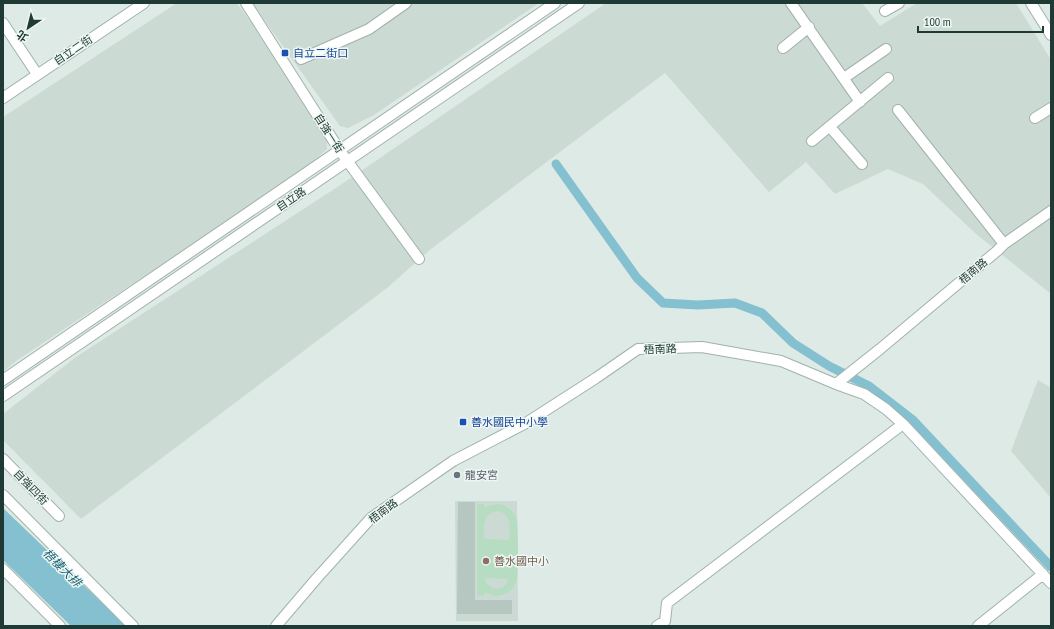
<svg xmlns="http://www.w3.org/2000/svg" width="1054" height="629" font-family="'PT Sans Narrow','Noto Sans TC',sans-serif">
	<rect width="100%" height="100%" fill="#deeae5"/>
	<!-- built -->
	<path fill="#ccdad4" d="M177,3H236L243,11L327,134V149L303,171L16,361L3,372V117Z
		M252,3H539L374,115L348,128L340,126Z
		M606,3H862L880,26L917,3H1016L1051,60V294L975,233L923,184L888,169L835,194L806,162L769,192L665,73L431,249L387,288L81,519L3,440V414L76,357L345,182Z
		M1038,380L1051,388V498L1011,451Z
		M455,501H517L518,621H456Z"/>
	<!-- green -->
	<path fill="#b6dcc2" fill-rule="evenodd" d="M477,504H484V508C497,500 512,505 517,519C518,529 519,574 516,582C511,596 496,599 485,592L484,596L477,595ZM497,511C512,513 510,528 509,540L484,539C484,528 482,513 497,511ZM485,579V578L509,579C504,592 489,592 485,579Z"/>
	<!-- water -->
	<path fill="#84c0d0" d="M3,508L126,626H71L3,560Z"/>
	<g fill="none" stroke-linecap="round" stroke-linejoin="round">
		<!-- canal -->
		<path stroke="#84c0d0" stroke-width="9" d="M556,164L637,278L663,303L698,305L735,303L762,313L793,343L829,366L869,386L913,420L1051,567"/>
	</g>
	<!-- building -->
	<path fill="#b6c7c1" d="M458,502H475V600H512V614H457Z"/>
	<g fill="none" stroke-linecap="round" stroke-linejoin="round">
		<defs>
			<path id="minor" d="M246,3L340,151L419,259
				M791,3L860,102
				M1031,3L1051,35
				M885,11L899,3
				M3,23L37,74
				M783,48L809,27
				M301,59L369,29L406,3
				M844,78L886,49
				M3,98L144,3
				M898,110L1004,244
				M1035,118L1051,108
				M830,127L862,164
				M812,141L888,78
				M3,380L555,3
				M836,384L880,349L997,251L1004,244L1051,211
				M3,396L579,3
				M3,459L59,516
				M3,495L133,626
				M3,569L60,626
				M276,626L317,578L371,518L453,461L526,423L596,378L638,349L702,347L781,361L836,384L864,394L886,409L903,424L1051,583
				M657,626L665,621L667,603L903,424
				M978,626L1043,574"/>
		</defs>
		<!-- minor casing -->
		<use href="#minor" stroke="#a1b1ac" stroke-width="12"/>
		<!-- minor -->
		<use href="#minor" stroke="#fff" stroke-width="10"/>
	</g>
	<!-- markers -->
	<g fill="#1a4fb4" stroke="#eef7f3" stroke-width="1.5">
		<rect x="281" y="49" width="8" height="8" rx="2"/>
		<rect x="459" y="418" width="8" height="8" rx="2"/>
	</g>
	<circle fill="#6b7280" stroke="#eef7f3" stroke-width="1.5" cx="457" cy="475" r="4"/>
	<circle fill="#8d6e63" stroke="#eef7f3" stroke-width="1.5" cx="486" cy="561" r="4"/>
	<g text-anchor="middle" stroke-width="3" stroke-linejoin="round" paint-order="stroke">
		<!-- street labels -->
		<g font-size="11" fill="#1f3934" stroke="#eef7f3">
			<text transform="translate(73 50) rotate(-34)" y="4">自立二街</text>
			<text transform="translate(329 133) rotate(57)" y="4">自強一街</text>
			<text transform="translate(291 199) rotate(-34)" y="4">自立路</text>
			<text transform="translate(973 271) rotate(-40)" y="4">梧南路</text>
			<text transform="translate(660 349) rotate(-2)" y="4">梧南路</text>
			<text transform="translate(31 487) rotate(46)" y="4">自強四街</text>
			<text transform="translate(383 511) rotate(-37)" y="4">梧南路</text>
		</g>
		<!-- transit labels -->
		<g font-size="11" fill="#164399" stroke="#eef7f3" text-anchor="start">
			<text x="293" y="57">自立二街口</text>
			<text x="471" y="426">善水國民中小學</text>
		</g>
		<!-- worship labels -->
		<g font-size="11" fill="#5b616d" stroke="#eef7f3" text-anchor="start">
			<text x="465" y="479">龍安宮</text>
		</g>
		<!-- education labels -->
		<g font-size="11" fill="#785e54" stroke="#eef7f3" text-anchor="start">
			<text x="494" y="565">善水國中小</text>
		</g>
		<!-- water labels -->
		<g font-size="12" font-style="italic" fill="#1a6175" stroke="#eef7f3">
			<text transform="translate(62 568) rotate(45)" y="4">梧棲大排</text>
		</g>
	</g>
	<!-- border -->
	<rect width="1054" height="629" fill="none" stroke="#1f3934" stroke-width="8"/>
	<!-- north arrow -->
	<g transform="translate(28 28) rotate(215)" stroke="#eef7f3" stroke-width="3" paint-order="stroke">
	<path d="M0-3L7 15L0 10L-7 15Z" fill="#1f3934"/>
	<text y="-6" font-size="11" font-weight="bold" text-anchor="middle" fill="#1f3934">北</text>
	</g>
	<!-- scale -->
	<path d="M918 26v6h125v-6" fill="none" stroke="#1f3934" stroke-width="2"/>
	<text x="924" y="26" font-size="12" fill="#1f3934" stroke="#eef7f3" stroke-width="3" paint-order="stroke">100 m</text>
</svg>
